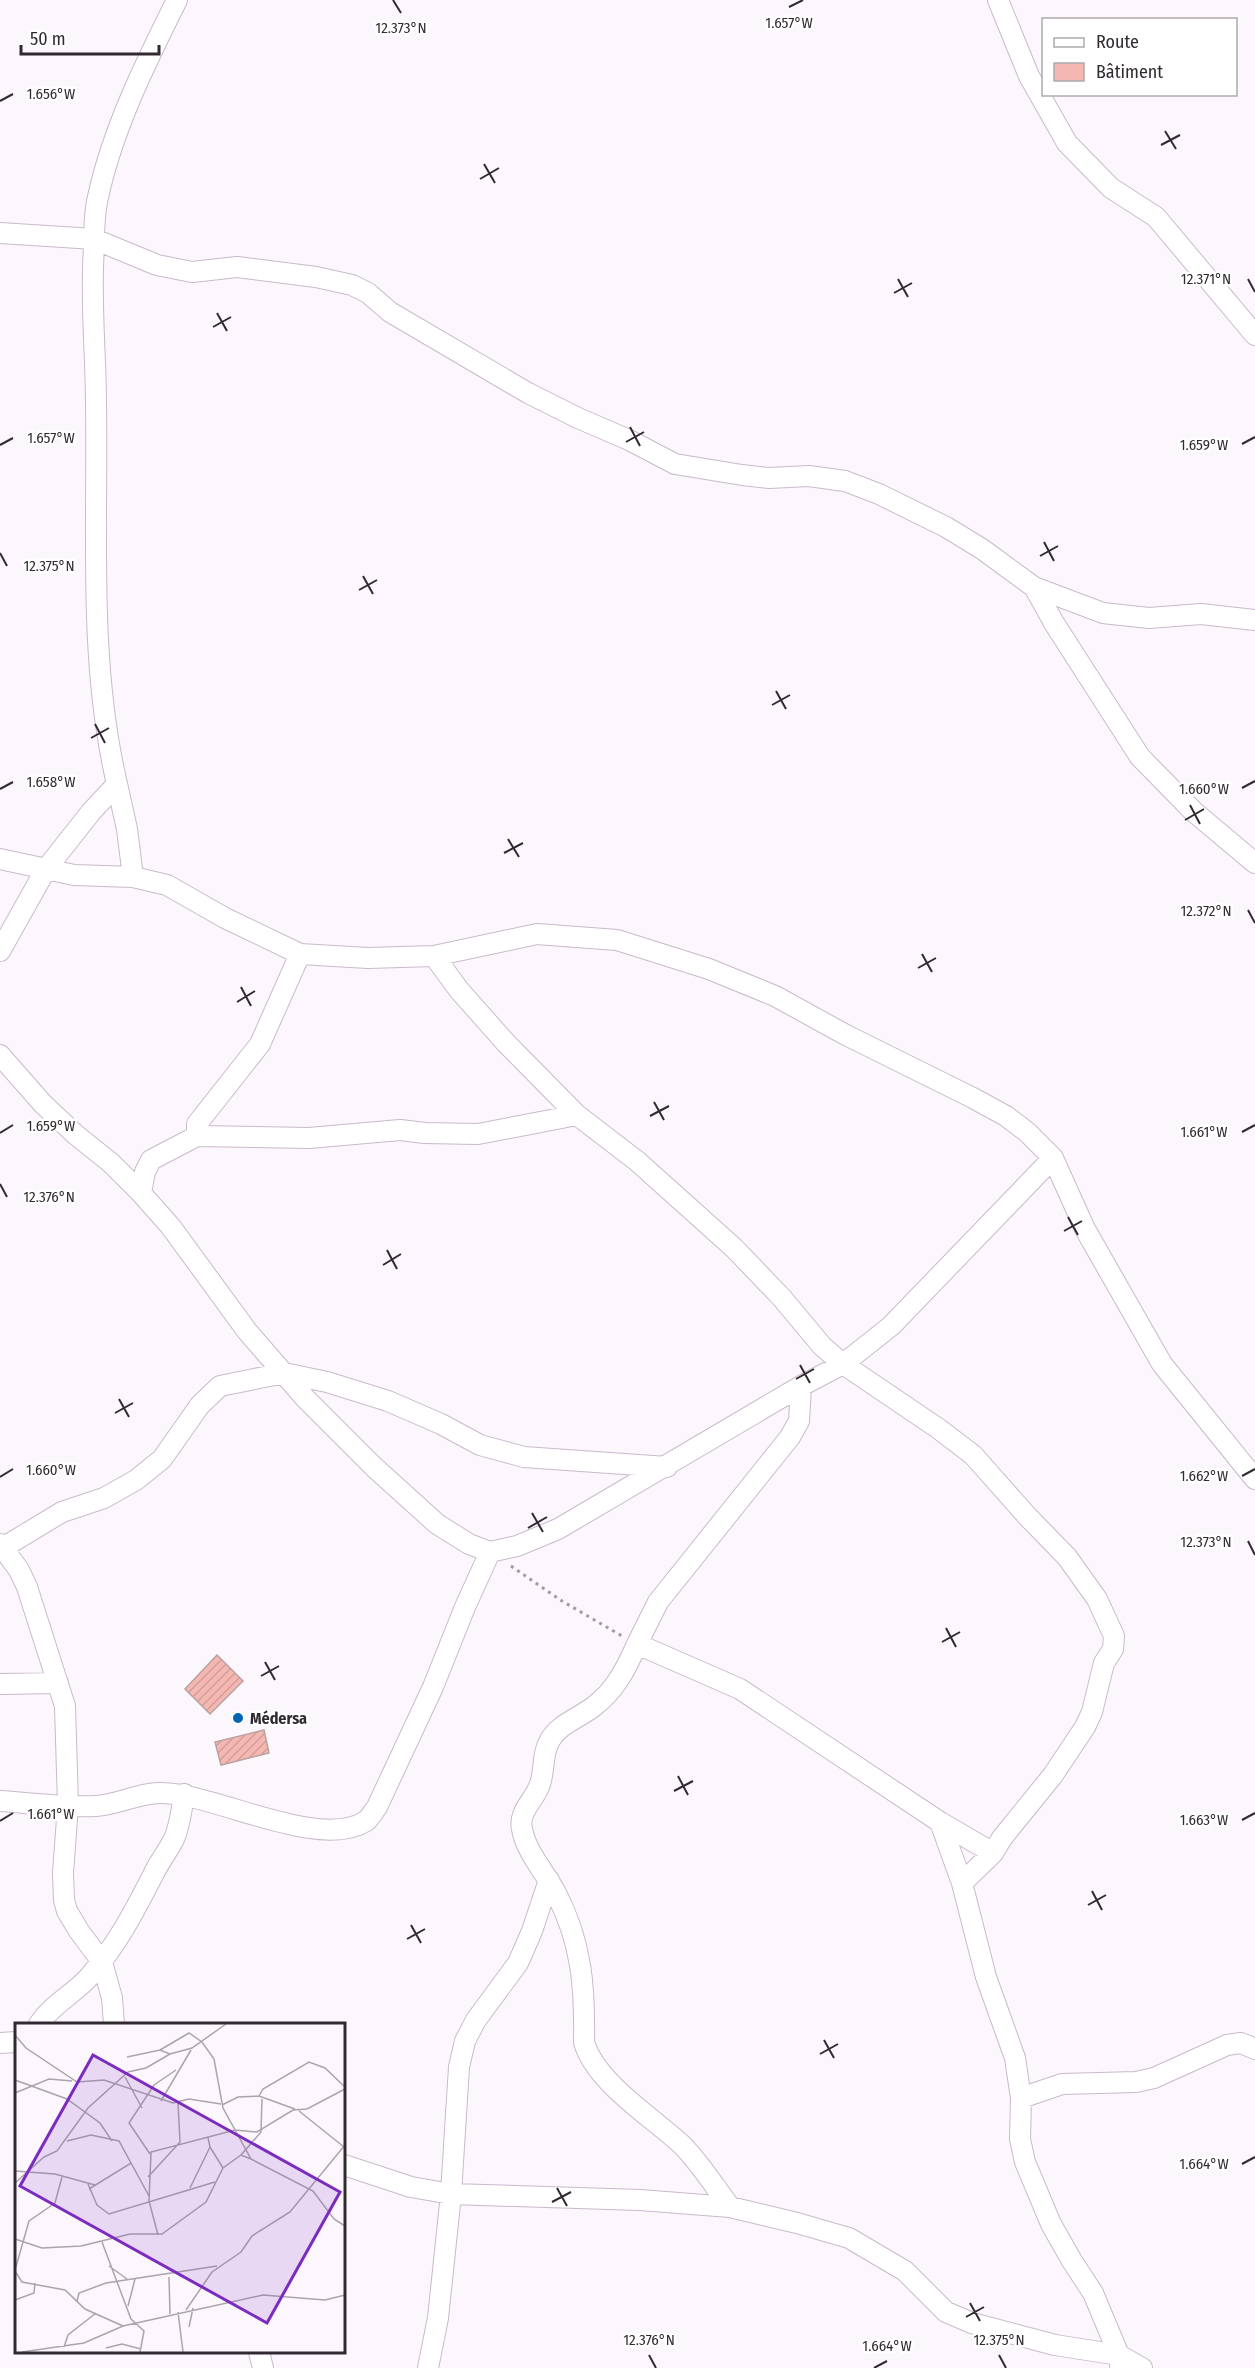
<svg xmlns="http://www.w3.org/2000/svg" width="1255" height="2368" font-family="'Fira Sans Condensed',sans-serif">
	<defs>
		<pattern id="building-hatch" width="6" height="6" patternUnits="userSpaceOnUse" patternTransform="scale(1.5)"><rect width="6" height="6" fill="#f5b7b1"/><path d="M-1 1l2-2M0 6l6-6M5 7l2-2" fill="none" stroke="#d29e99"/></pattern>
	</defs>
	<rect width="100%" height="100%" fill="#fcf6fd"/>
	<!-- building -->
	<path fill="url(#building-hatch)" stroke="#baa29f" stroke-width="1.5" d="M217,1655L243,1681L210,1714L185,1689Z
		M264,1730L269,1753L221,1765L215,1742Z"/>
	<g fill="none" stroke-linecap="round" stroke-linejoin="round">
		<defs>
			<path id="minor" d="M998,0L1029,76L1067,143L1111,188L1156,217L1255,335
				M0,233L94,239L157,265L192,272L237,267L316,277L352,285L368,293L390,312L528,393L578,418L629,440L675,464L742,475L769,478L809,476L845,481L879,494L946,527L982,549L1034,587L1103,613L1149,618L1201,614L1255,620
				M1034,587L1054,623L1140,757L1193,811L1255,863
				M117,784L127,829L133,877L167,885L225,918L300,954L368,958L434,956L537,934L617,940L709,969L775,996L846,1035L973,1098L1006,1116L1027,1132L1053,1158L1085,1229L1162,1364L1255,1479
				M0,859L74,875L133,877
				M0,951L46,869L91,812L117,784C88,660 98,531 96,405C96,352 90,300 94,247C94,231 94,213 98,197C113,128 146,62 177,0
				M434,956L459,990L506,1043L577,1115L637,1161L734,1248L782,1298L822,1346L843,1364L939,1429L973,1455L1028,1517L1067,1557L1097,1599L1114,1636L1113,1649L1104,1663L1092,1712L1085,1727L1053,1775L1002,1838L993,1853L962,1883
				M0,1055L43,1104L76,1135L111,1163L141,1193L171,1227L247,1331L305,1398L374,1467L437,1524L469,1544L490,1552L517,1546L558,1529L801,1386L843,1364L891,1326L1053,1158
				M197,1136V1124L260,1044L300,954
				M141,1193L145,1172L151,1160L197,1136L309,1138L400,1130L425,1133L478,1134L577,1115
				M801,1386L799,1421L790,1437L658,1602L637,1644L740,1689L940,1822L993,1853
				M0,1544L19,1570L27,1587L65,1706L68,1805L63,1873L64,1900L67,1911L79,1931L102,1962L112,1998L114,2024
				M4,1547L62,1512L104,1498L136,1480L162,1459L200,1405L220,1386L284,1373L327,1382L388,1401L441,1424L480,1445L524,1457L667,1467
				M637,1644C626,1669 615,1691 593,1707C579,1718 559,1724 550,1740C542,1753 545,1769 540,1784C535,1800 518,1811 522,1829C526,1852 545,1872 556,1893C582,1943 585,1987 584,2042C595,2082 652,2117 682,2145C700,2163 715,2187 730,2207
				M0,1684L58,1683
				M0,1801C31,1803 64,1808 96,1806C118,1805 140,1792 162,1793C216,1794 320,1851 366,1821C370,1818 373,1812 377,1807L433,1687L465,1607L490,1552
				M940,1822L962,1883L986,1977L1015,2058L1021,2098L1020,2139L1025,2162L1051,2224L1072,2261L1093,2293L1119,2355L1120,2365
				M39,2024C52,2004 74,1994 89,1977C117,1945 134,1912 153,1875C159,1862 168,1851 174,1839C180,1825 182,1809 184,1794
				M0,2043L16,2042
				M1021,2098L1062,2084L1136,2082L1154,2078L1227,2045L1241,2043L1255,2049
				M344,2165L411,2187L451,2194L640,2200L730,2207L797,2223L849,2238L905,2271L946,2312L972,2323L1055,2345L1119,2355L1142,2368
				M259,2352L263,2368
				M428,2368L438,2318L451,2194L459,2067L465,2041L476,2020L518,1963L532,1931L549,1880"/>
		</defs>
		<!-- minor casing -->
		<use href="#minor" stroke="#c9bacb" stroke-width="22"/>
		<!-- path -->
		<path stroke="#a29ca3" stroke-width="3" stroke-dasharray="3 4.5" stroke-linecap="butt" d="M511,1566L562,1601L622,1636"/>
		<!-- minor -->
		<use href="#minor" stroke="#fff" stroke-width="20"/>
	</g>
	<!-- ticks -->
	<path fill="none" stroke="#312b31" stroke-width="2" d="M393,0L401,13M789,7L803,0M0,101L13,94M1165,131L1176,149M1161,145L1180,135M484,164L495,183M480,179L499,168M898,279L908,297M1248,279L1255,292M894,293L912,283M217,313L227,331M213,327L231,317M630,427L640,446M626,442L644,432M1242,444L1255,437M0,445L13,438M1044,542L1054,561M0,553L7,566M1040,556L1058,546M363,576L373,594M359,590L377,580M776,691L786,709M772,705L790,695M95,724L105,743M91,738L109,728M1242,788L1255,781M0,789L13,782M1190,805L1200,824M1185,820L1204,809M508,839L519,857M504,853L523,843M1248,910L1255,923M922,954L932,972M918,968L936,958M241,987L251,1006M237,1002L255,991M654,1102L664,1120M650,1116L669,1106M1242,1132L1255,1125M0,1133L13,1125M0,1184L7,1197M1068,1217L1078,1235M1064,1231L1082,1221M387,1250L397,1269M383,1265L401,1254M800,1365L810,1383M796,1379L814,1369M119,1399L129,1417M115,1413L133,1403M1242,1476L1255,1469M0,1477L13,1469M532,1513L543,1532M528,1528L547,1517M1248,1541L1255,1555M946,1628L956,1647M942,1642L960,1632M265,1662L275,1680M261,1676L279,1666M678,1776L688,1795M674,1791L693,1781M1242,1820L1255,1813M0,1821L13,1813M1092,1891L1102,1910M1088,1905L1106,1895M411,1925L421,1943M407,1939L425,1929M824,2040L834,2058M820,2054L838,2044M1242,2164L1255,2157M557,2188L567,2206M552,2202L571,2192M970,2303L980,2321M966,2317L984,2307M649,2355L656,2368M999,2355L1006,2368M874,2368L887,2361"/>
	<!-- markers -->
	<circle fill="#0166b3" stroke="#fff" stroke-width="2" cx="238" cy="1718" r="6"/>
	<g text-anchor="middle" stroke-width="5" stroke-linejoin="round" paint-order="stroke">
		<!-- poi labels -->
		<g font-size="16" font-weight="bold" fill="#312b31" stroke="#fff" text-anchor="start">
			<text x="250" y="1724">Médersa</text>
		</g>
	</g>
	<!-- overview -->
	<g transform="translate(15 2023)">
		<rect width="330" height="330" fill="#fcf6fd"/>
		<path fill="none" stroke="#aba5ab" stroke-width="1.5" d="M0,12L11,25L62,59L89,57L158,80L174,76L206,81M145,27L174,10L187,19L199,36L208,85L236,136L298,168L319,196L330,203M112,34L145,27L155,31M110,54L127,85M0,57L52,76L85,100L97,118M0,70L34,56L57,58M244,73L248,66L294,39L310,45L330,64M146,78L176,27M207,82L223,74L244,73L280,86M284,88L329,124M52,118L76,112L104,118L116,140M195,124L208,145M135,131L114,100L139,62L161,47M226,132L246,109L247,76M0,148L40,151L80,162M133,154L165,119L163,80M0,160L29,134L42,128L73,85L113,49L131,45L155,31L177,25L211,1M73,161L82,182L94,191L200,159M175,165L195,124L193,115M74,166L116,140L134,173M143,212L134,178L136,129L220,107L242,109L278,87L292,86L330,66M0,216L27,225L66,223L115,211H147L191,179L208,145L226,132L236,136M87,219L116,296L129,308L125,329M94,243L112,256M0,247L14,198L40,180L47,154M0,248L7,259L50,267L70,286L108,303M154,254L155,291M0,277L19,270L20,260M62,278L64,270L91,260L202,243M113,283L120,256M171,287L197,249L226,229L237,213L275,189L330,122M163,289L168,329M174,304L178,285M49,324L53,312L81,290M91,325L107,321L126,326M7,329L69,320L108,303L248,272L310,277L330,272"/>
		<path fill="#7b2cbf" fill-opacity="0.15" stroke="#7b2cbf" stroke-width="3" d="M78,32L325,169L252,300L5,163Z"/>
		<rect width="330" height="330" fill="none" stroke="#312b31" stroke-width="3"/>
	</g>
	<g font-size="15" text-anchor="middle" fill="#312b31" stroke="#fff" stroke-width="5" stroke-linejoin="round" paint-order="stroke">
		<text x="789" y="28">1.657°W</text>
		<text x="401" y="33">12.373°N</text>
		<text x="51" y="99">1.656°W</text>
		<text x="1206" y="284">12.371°N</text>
		<text x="51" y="443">1.657°W</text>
		<text x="1204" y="450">1.659°W</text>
		<text x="49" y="571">12.375°N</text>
		<text x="51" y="787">1.658°W</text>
		<text x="1204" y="794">1.660°W</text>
		<text x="1206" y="916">12.372°N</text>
		<text x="51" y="1131">1.659°W</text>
		<text x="1204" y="1137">1.661°W</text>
		<text x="49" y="1202">12.376°N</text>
		<text x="51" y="1475">1.660°W</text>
		<text x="1204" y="1481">1.662°W</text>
		<text x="1206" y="1547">12.373°N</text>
		<text x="51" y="1819">1.661°W</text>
		<text x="1204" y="1825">1.663°W</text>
		<text x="1204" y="2169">1.664°W</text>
		<text x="649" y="2345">12.376°N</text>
		<text x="999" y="2345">12.375°N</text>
		<text x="887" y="2351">1.664°W</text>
	</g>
	<!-- legend -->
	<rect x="1042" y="18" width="195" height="78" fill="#ffffff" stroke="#adaaad" stroke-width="1.5"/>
	<rect x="1054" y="38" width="30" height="9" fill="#ffffff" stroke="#adaaad" stroke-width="1.5"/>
	<text x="1096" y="48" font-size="18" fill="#312b31">Route</text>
	<rect x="1054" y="63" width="30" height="18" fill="#f5b7b1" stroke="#adaaad" stroke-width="1.5"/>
	<text x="1096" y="78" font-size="18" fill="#312b31">Bâtiment</text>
	<!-- scale -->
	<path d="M21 45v9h138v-9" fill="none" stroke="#312b31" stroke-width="3"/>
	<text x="30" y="45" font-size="18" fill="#312b31" stroke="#ffffff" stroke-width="4.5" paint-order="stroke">50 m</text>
</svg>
